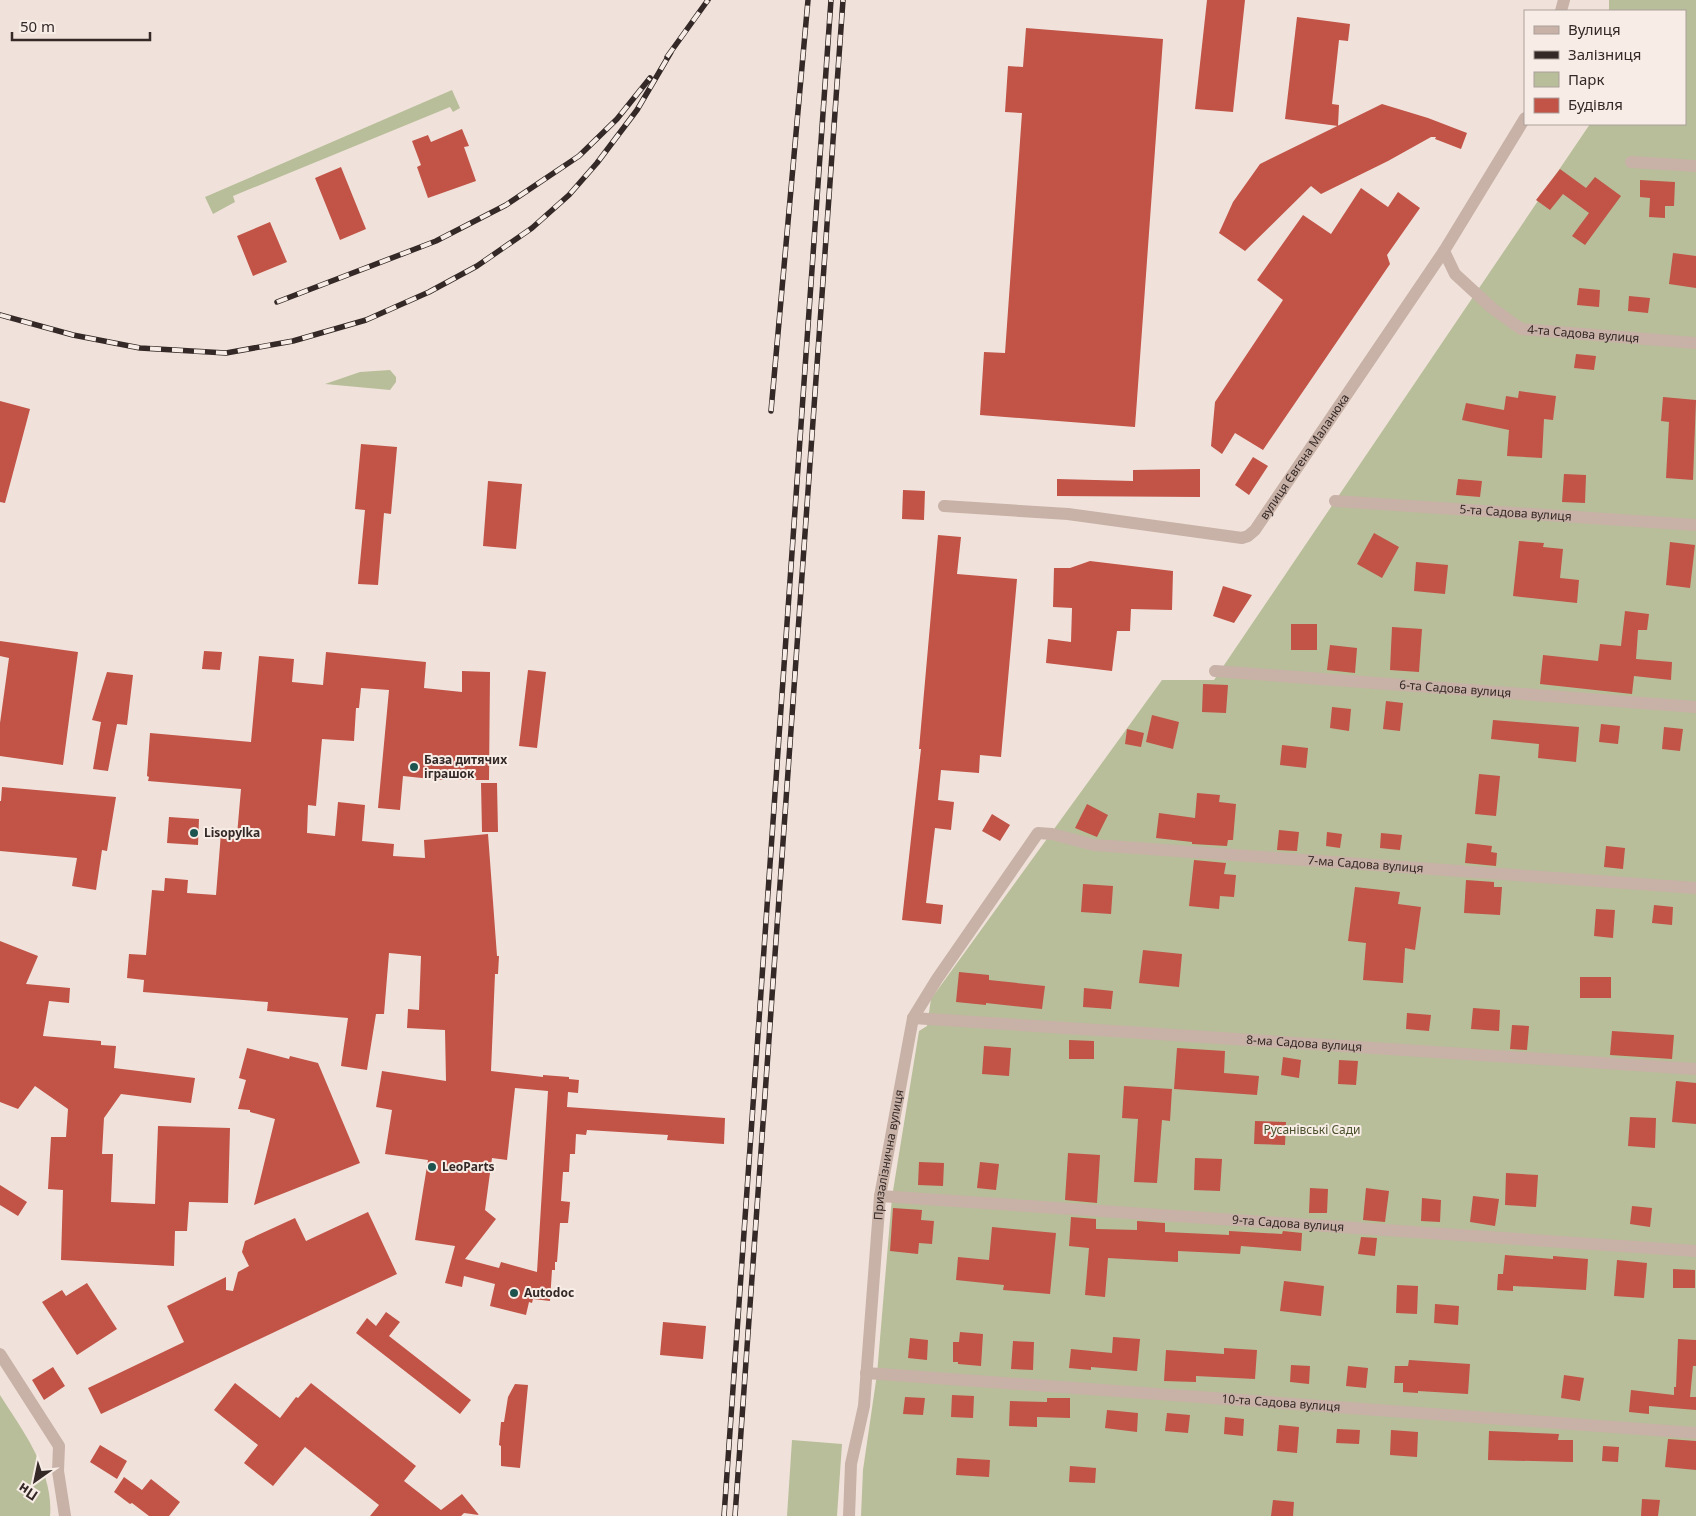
<svg xmlns="http://www.w3.org/2000/svg" width="1696" height="1516" font-family="'Noto Sans',sans-serif">
	<rect width="100%" height="100%" fill="#f0e2da"/>
	<!-- green -->
	<path fill="#b8be9a" d="M1609,0H1696V1516H861L863,1470L877,1374L892,1197L919,1031L927,1026L931,999L1162,680H1214L1590,124H1685V11H1609Z
		M452,90L460,108L453,112L450,107L233,196L235,202L213,214L205,197Z
		M390,370L396,377V382L390,390L325,384L360,372Z
		M0,1395C23,1431 54,1472 50,1516H0Z
		M792,1440L842,1444L837,1516H787Z"/>
	<!-- building -->
	<path fill="#c15347" fill-rule="evenodd" d="M1207,0H1245L1233,112L1195,109Z
		M1297,17L1350,24L1348,41L1339,40L1332,104L1339,105L1338,126L1285,119Z
		M1026,28L1163,39L1135,427L980,415L984,352L1005,353L1022,113L1005,112L1008,66L1023,67Z
		M1382,104L1428,118L1467,133L1461,149L1435,139L1436,137H1431L1388,161L1321,194L1311,186L1245,251L1219,233L1233,202L1260,164Z
		M462,129L469,146L464,147L476,181L428,198L417,167L421,165L412,141L428,135L431,142Z
		M341,167L366,229L340,240L315,178Z
		M1560,169L1586,188L1595,177L1621,196L1585,245L1572,236L1589,213L1563,194L1550,210L1536,200Z
		M1640,180L1675,182L1674,206H1665V218L1649,217L1650,198L1640,197Z
		M1361,188L1388,207L1398,192L1420,208L1387,255L1390,264L1263,450L1235,433L1222,454L1211,446L1215,402L1283,300L1257,280L1303,215L1331,234Z
		M270,222L287,262L253,276L237,236Z
		M1673,253L1696,256V288L1669,284Z
		M1579,288L1600,290L1599,307L1577,305Z
		M1629,296L1650,298L1648,313L1628,311Z
		M1576,354L1596,356L1594,370L1574,368Z
		M1519,391L1556,396L1553,420L1544,419L1542,458L1507,456L1509,430L1462,420L1466,403L1504,410L1506,396L1518,398Z
		M1663,397L1696,400L1693,480L1666,478L1669,422L1661,421Z
		M0,401L30,409L5,503L0,502Z
		M361,444L397,447L391,514L384,513L378,585L358,584L365,510L355,509Z
		M1253,457L1268,466L1249,495L1235,485Z
		M1200,469V497L1057,496V479L1133,481V470Z
		M1564,474L1586,475L1585,503L1562,502Z
		M1458,479L1482,481L1480,497L1456,495Z
		M488,481L522,484L516,549L483,546Z
		M903,490L925,491L924,520L902,519Z
		M1374,533L1399,547L1382,578L1357,564Z
		M938,535L961,537L957,574L1017,579L1001,757L980,755L979,773L941,770L938,800L954,802L951,830L935,828L926,903L943,905L941,924L902,920L921,749H919Z
		M1519,541L1544,543L1543,547L1563,549L1560,578L1579,580L1577,603L1513,596Z
		M1670,542L1695,545L1690,588L1666,585Z
		M1090,561L1173,571L1172,610L1131,609L1130,631H1117L1112,671L1046,663L1048,639L1071,642L1072,608L1053,607L1054,568H1070Z
		M1416,562L1448,565L1445,594L1414,591Z
		M1223,586L1252,595L1234,623L1213,616Z
		M1625,611L1649,614L1647,630H1638L1636,659L1672,662L1671,680L1634,676L1632,694L1540,684L1543,655L1598,661L1600,644L1621,646Z
		M1291,624H1317V650H1291Z
		M1392,627L1422,629L1419,672L1390,670Z
		M0,641L78,652L63,765L0,756V723L9,658L0,656Z
		M1330,645L1357,648L1355,673L1327,670Z
		M204,651L222,652L220,670L202,669Z
		M326,652L426,662L424,688L462,692V671L490,672L489,780H441L403,776L400,810L378,808L389,690L361,688L359,708H356L354,741L322,739L316,806L308,805L307,833L335,836L338,802L365,805L362,841L394,844L393,856L425,858L424,840L488,834L497,956H499L498,974H495L491,1071L543,1077V1075L569,1077V1079L579,1080L578,1093L568,1092L567,1107L725,1118L724,1144L667,1140L668,1135L587,1130L586,1135L576,1134L575,1154H570L569,1172H563L561,1201L570,1202L568,1223H560L557,1262H555V1270H552L550,1301L533,1299L532,1303L529,1302L526,1315L490,1306L495,1284L464,1276L462,1287L445,1283L455,1246L415,1240L428,1160L385,1154L392,1110L376,1107L382,1071L446,1081L445,1030L407,1028L408,1009L419,1010L421,956L389,953L384,1014H376L367,1070L341,1066L348,1018L267,1011L268,1002L143,992L144,980L127,978L129,954L146,955L152,890L164,891L165,878L188,880L187,893L216,895L221,833L237,835L241,789L148,781L149,777L147,776L150,733L251,742L259,656L294,659L292,682L323,685ZM515,1088L548,1091L537,1272L501,1262L499,1268L465,1259L496,1219L485,1210L492,1158L507,1160Z
		M528,670L546,672L537,748L519,746Z
		M107,672L133,675L127,725L117,724L108,771L93,769L101,722L92,720Z
		M1203,684L1228,685L1226,713L1202,712Z
		M1386,701L1403,703L1400,731L1383,729Z
		M1332,707L1351,709L1349,731L1330,728Z
		M1152,715L1179,722L1173,749L1146,742Z
		M1493,720L1579,727L1576,762L1538,758L1539,744L1491,739Z
		M1601,724L1620,726L1618,744L1599,742Z
		M1664,727L1683,729L1680,751L1662,749Z
		M1127,729L1144,733L1141,747L1125,744Z
		M1282,745L1308,748L1306,768L1280,765Z
		M1479,774L1500,776L1496,816L1475,814Z
		M481,783H497L498,832H482Z
		M2,787L116,797L107,851L102,850L96,890L72,886L77,858L0,851V801H1Z
		M1197,793L1220,795L1219,802L1236,804L1233,840H1228L1227,846L1192,844V842L1156,838L1159,813L1195,818Z
		M1087,804L1108,815L1097,837L1075,828Z
		M992,814L1010,825L1000,841L982,831Z
		M169,817L199,819L198,845L167,843Z
		M1279,830L1299,832L1297,851L1277,850Z
		M1327,832L1342,834L1340,848L1326,846Z
		M1381,833L1402,835L1400,850L1380,848Z
		M1467,843L1492,846L1491,852L1497,853L1496,866L1465,863Z
		M1606,846L1625,848L1623,869L1604,867Z
		M1194,860L1226,863L1224,874L1236,875L1234,897L1220,896L1219,909L1189,906Z
		M1466,880L1494,882V887H1502L1500,915L1464,913Z
		M1083,884L1113,886L1111,914L1081,912Z
		M1355,887L1400,892L1398,904L1421,907L1415,950L1405,948L1403,983L1363,980L1366,943L1348,941Z
		M1654,905L1673,907L1672,925L1652,923Z
		M1596,909L1615,910L1613,938L1594,936Z
		M0,941L38,956L26,984L70,988L69,1003L49,1001L43,1036L101,1041V1045L116,1046L114,1068L195,1078L191,1103L121,1094L104,1118L102,1154H113L111,1202L155,1204L158,1126L230,1128L228,1203L189,1202L187,1231H175L174,1266L61,1260L63,1190L48,1189L51,1137H66L68,1109L35,1086L18,1109L0,1102Z
		M1143,950L1182,954L1179,987L1139,983Z
		M959,972L989,975V980L1045,986L1042,1009L986,1003V1005L956,1002Z
		M1580,977H1611V998H1580Z
		M1084,988L1113,991L1111,1009L1083,1007Z
		M1473,1008L1500,1010L1499,1031L1471,1029Z
		M1407,1013L1431,1015L1429,1031L1406,1029Z
		M1512,1025L1529,1026L1527,1050L1510,1049Z
		M1612,1031L1674,1035L1672,1059L1610,1055Z
		M1069,1040L1094,1041V1059H1069Z
		M984,1046L1011,1048L1009,1076L982,1074Z
		M247,1048L289,1059L290,1056L318,1063L360,1163L254,1205L275,1119L250,1112V1110L238,1109L246,1080L239,1078Z
		M1177,1048L1225,1051L1224,1073L1259,1076L1257,1095L1174,1089Z
		M1283,1057L1301,1060L1299,1078L1281,1075Z
		M1339,1060L1358,1061L1356,1085L1338,1084Z
		M1676,1081L1696,1083V1124L1672,1122Z
		M1124,1086L1172,1089L1170,1121L1162,1120L1157,1183L1134,1182L1138,1119L1122,1118Z
		M1630,1117L1656,1118L1655,1148L1628,1146Z
		M1255,1121L1286,1122L1285,1145L1254,1144Z
		M1068,1153L1100,1155L1097,1203L1065,1200Z
		M1195,1158L1222,1159L1220,1191L1194,1190Z
		M919,1162L944,1163L943,1186L918,1185Z
		M980,1162L999,1164L996,1190L977,1188Z
		M1506,1173L1538,1175L1536,1207L1505,1205Z
		M0,1185L27,1202L18,1216L0,1205Z
		M1310,1188L1328,1189L1327,1213H1309Z
		M1366,1188L1389,1191L1385,1222L1363,1220Z
		M1473,1196L1499,1199L1495,1226L1470,1222Z
		M1422,1198L1441,1200L1440,1222L1421,1221Z
		M1632,1206L1652,1208L1650,1227L1630,1224Z
		M893,1208L922,1210L921,1220L934,1221L932,1244L919,1243L918,1254L890,1251Z
		M368,1212L397,1274L101,1414L88,1388L184,1342L167,1306L226,1277V1290L233,1291L238,1272L249,1266L242,1252L245,1241L295,1218L306,1241Z
		M1071,1217L1096,1219V1229L1137,1230V1221L1165,1223V1232L1229,1235V1231L1282,1234L1283,1231L1302,1233L1301,1251L1241,1246L1240,1254L1178,1251V1262L1108,1258L1105,1297L1085,1295L1089,1248L1069,1246Z
		M992,1227L1056,1233L1050,1294L1003,1290L1004,1285L956,1280L958,1257L989,1260Z
		M1361,1237L1377,1238L1375,1256L1358,1254Z
		M1505,1255L1553,1259V1256L1588,1259L1586,1290L1513,1286V1291L1497,1290L1498,1274H1503Z
		M1617,1260L1647,1263L1644,1298L1614,1296Z
		M1673,1269L1695,1270V1288H1673Z
		M1284,1281L1324,1286L1321,1316L1280,1311Z
		M87,1283L117,1329L77,1355L42,1302L62,1290L66,1296Z
		M1397,1285L1418,1286L1417,1314L1396,1313Z
		M1435,1304L1459,1306L1458,1325L1434,1323Z
		M386,1312L400,1322L389,1336L471,1400L460,1414L356,1333L367,1318L376,1326Z
		M663,1322L706,1326L703,1359L660,1355Z
		M960,1332L983,1334L981,1366L958,1364V1362H953V1342H959Z
		M1113,1337L1140,1339L1137,1371L1091,1367V1370L1069,1368L1071,1349L1112,1353Z
		M910,1338L928,1340L927,1360L908,1358Z
		M1678,1339L1696,1340V1366H1693L1690,1397H1696V1410L1649,1406V1414L1629,1412L1631,1390L1674,1395V1387H1676Z
		M1013,1341L1034,1342L1033,1370L1011,1369Z
		M1224,1348L1257,1350L1255,1379L1196,1376V1382L1164,1381L1166,1350L1224,1354Z
		M1409,1360L1470,1364L1468,1394L1418,1391V1393L1403,1392V1383H1394L1395,1366H1408Z
		M1291,1365L1310,1366L1309,1384L1290,1382Z
		M1348,1366L1368,1368L1366,1388L1346,1386Z
		M53,1367L65,1386L44,1400L32,1380Z
		M1564,1375L1584,1378L1580,1401L1561,1398Z
		M235,1383L280,1418L296,1397L298,1398L311,1383L416,1466L404,1481L441,1510L462,1494L479,1515L464,1513L461,1516H370L379,1505L305,1447L273,1486L244,1463L258,1445L214,1410Z
		M515,1384L528,1385L520,1468L501,1466V1446L499,1445L501,1422H504L508,1397Z
		M952,1395L974,1396L973,1418L951,1417Z
		M905,1397L925,1398L923,1415L903,1414Z
		M1047,1398H1070V1418L1037,1417V1427L1009,1426L1010,1401L1047,1402Z
		M1107,1410L1138,1413L1137,1432L1105,1428Z
		M1167,1413L1190,1415L1188,1433L1165,1431Z
		M1225,1417L1244,1419L1243,1436L1224,1434Z
		M1279,1425L1299,1427L1297,1453L1277,1451Z
		M1337,1429L1360,1430L1359,1444L1336,1443Z
		M1391,1430L1418,1432L1417,1457L1390,1455Z
		M1489,1431L1559,1434L1558,1440H1573V1462L1488,1460Z
		M1668,1439L1696,1441V1470L1665,1467Z
		M100,1445L127,1461L117,1479L90,1462Z
		M1603,1446L1619,1447L1618,1462L1602,1461Z
		M957,1458L990,1460L989,1477L956,1475Z
		M1070,1466L1096,1468L1095,1483L1069,1482Z
		M124,1477L142,1490L151,1479L180,1502L169,1516H149L132,1503L130,1504L114,1492Z
		M1642,1499L1660,1500L1658,1516H1641Z
		M1273,1500L1294,1502L1293,1516H1271Z"/>
	<g fill="none" stroke-linecap="round" stroke-linejoin="round">
		<!-- minor -->
		<g stroke="#c8b1a6" stroke-width="12">
			<path d="M1561,11L1564,0"/>
			<path d="M1631,162L1696,166"/>
			<path id="s1" d="M1444,251L1455,274L1492,308L1521,329L1696,343"/>
			<path id="s2" d="M1335,501L1696,525"/>
			<path id="s3" d="M944,506L1068,514L1242,538L1248,536L1255,530L1444,251L1525,118"/>
			<path id="s4" d="M1215,671L1696,707"/>
			<path id="s5" d="M913,1018L1696,1069"/>
			<path id="s6" d="M880,1196L1696,1251"/>
			<path d="M0,1354L59,1446L58,1471L65,1516"/>
			<path id="s7" d="M866,1373L1696,1433"/>
			<path id="s8" d="M849,1516L851,1464L864,1406L880,1196L913,1018L937,979L1038,833L1052,834L1094,845L1696,888"/>
		</g>
		<defs>
			<path id="rail" d="M667,57L708,0
				M277,302L436,241L506,205L579,156L617,119L650,78
				M0,315L73,335L140,348L226,353L293,341L366,320L429,292L477,266L532,228L569,195L597,163L637,110L671,52
				M771,411L808,0
				M724,1516L831,0
				M735,1516L843,0"/>
		</defs>
		<!-- rail casing -->
		<use href="#rail" stroke="#342927" stroke-width="5.5"/>
		<!-- rail -->
		<use href="#rail" stroke="#f8ede6" stroke-width="4" stroke-dasharray="11" stroke-linecap="butt"/>
	</g>
	<!-- markers -->
	<g fill="#1e5450" stroke="#f8ede6" stroke-width="2">
		<circle cx="414" cy="767" r="5"/>
		<circle cx="194" cy="833" r="5"/>
		<circle cx="432" cy="1167" r="5"/>
		<circle cx="514" cy="1293" r="5"/>
	</g>
	<g text-anchor="middle" stroke-width="4" stroke-linejoin="round" paint-order="stroke">
		<!-- street labels -->
		<g font-size="12" fill="#342927" stroke="#f8ede6">
			<text dy="4" stroke="none"><textPath href="#s1" startOffset="174">4-та Садова вулиця</textPath></text>
			<text dy="4" stroke="none"><textPath href="#s3" startOffset="404">вулиця Євгена Маланюка</textPath></text>
			<text dy="4" stroke="none"><textPath href="#s2" startOffset="181">5-та Садова вулиця</textPath></text>
			<text dy="4" stroke="none"><textPath href="#s4" startOffset="241">6-та Садова вулиця</textPath></text>
			<text dy="4" stroke="none"><textPath href="#s8" startOffset="1056">7-ма Садова вулиця</textPath></text>
			<text dy="4" stroke="none"><textPath href="#s5" startOffset="392">8-ма Садова вулиця</textPath></text>
			<text dy="4" stroke="none"><textPath href="#s8" startOffset="364">Призалізнична вулиця</textPath></text>
			<text dy="4" stroke="none"><textPath href="#s6" startOffset="409">9-та Садова вулиця</textPath></text>
			<text dy="4" stroke="none"><textPath href="#s7" startOffset="416">10-та Садова вулиця</textPath></text>
		</g>
		<!-- poi labels -->
		<g font-size="12" font-weight="bold" fill="#342927" stroke="#f8ede6" text-anchor="start">
			<text x="424" y="764">База дитячих<tspan x="424" dy="14">іграшок</tspan></text>
			<text x="204" y="837">Lisopylka</text>
			<text x="442" y="1171">LeoParts</text>
			<text x="524" y="1297">Autodoc</text>
		</g>
		<!-- park labels -->
		<g font-size="12" fill="#49512c" stroke="#f8ede6">
			<text x="1312" y="1134">Русанівські Сади</text>
		</g>
	</g>
	<!-- legend -->
	<rect x="1524" y="10" width="162" height="115" fill="#f8ede6" stroke="#aa9f9a"/>
	<rect x="1534" y="26" width="25" height="8" fill="#c8b1a6" stroke="#aa9f9a"/>
	<text x="1568" y="35" font-size="15" fill="#342927">Вулиця</text>
	<rect x="1534" y="51" width="25" height="8" fill="#342927" stroke="#aa9f9a"/>
	<text x="1568" y="60" font-size="15" fill="#342927">Залізниця</text>
	<rect x="1534" y="72" width="25" height="15" fill="#b8be9a" stroke="#aa9f9a"/>
	<text x="1568" y="85" font-size="15" fill="#342927">Парк</text>
	<rect x="1534" y="98" width="25" height="15" fill="#c15347" stroke="#aa9f9a"/>
	<text x="1568" y="110" font-size="15" fill="#342927">Будівля</text>
	<!-- north arrow -->
	<g transform="translate(35 1481) rotate(213)" stroke="#f8ede6" stroke-width="4" paint-order="stroke">
	<path d="M0-4L9 19L0 12L-9 19Z" fill="#342927"/>
	<text y="-8" font-size="14" font-weight="bold" text-anchor="middle" fill="#342927">Пн</text>
	</g>
	<!-- scale -->
	<path d="M12 32v8h138v-8" fill="none" stroke="#342927" stroke-width="2.5"/>
	<text x="20" y="32" font-size="15" fill="#342927" stroke="#f8ede6" stroke-width="4" paint-order="stroke">50 m</text>
</svg>
